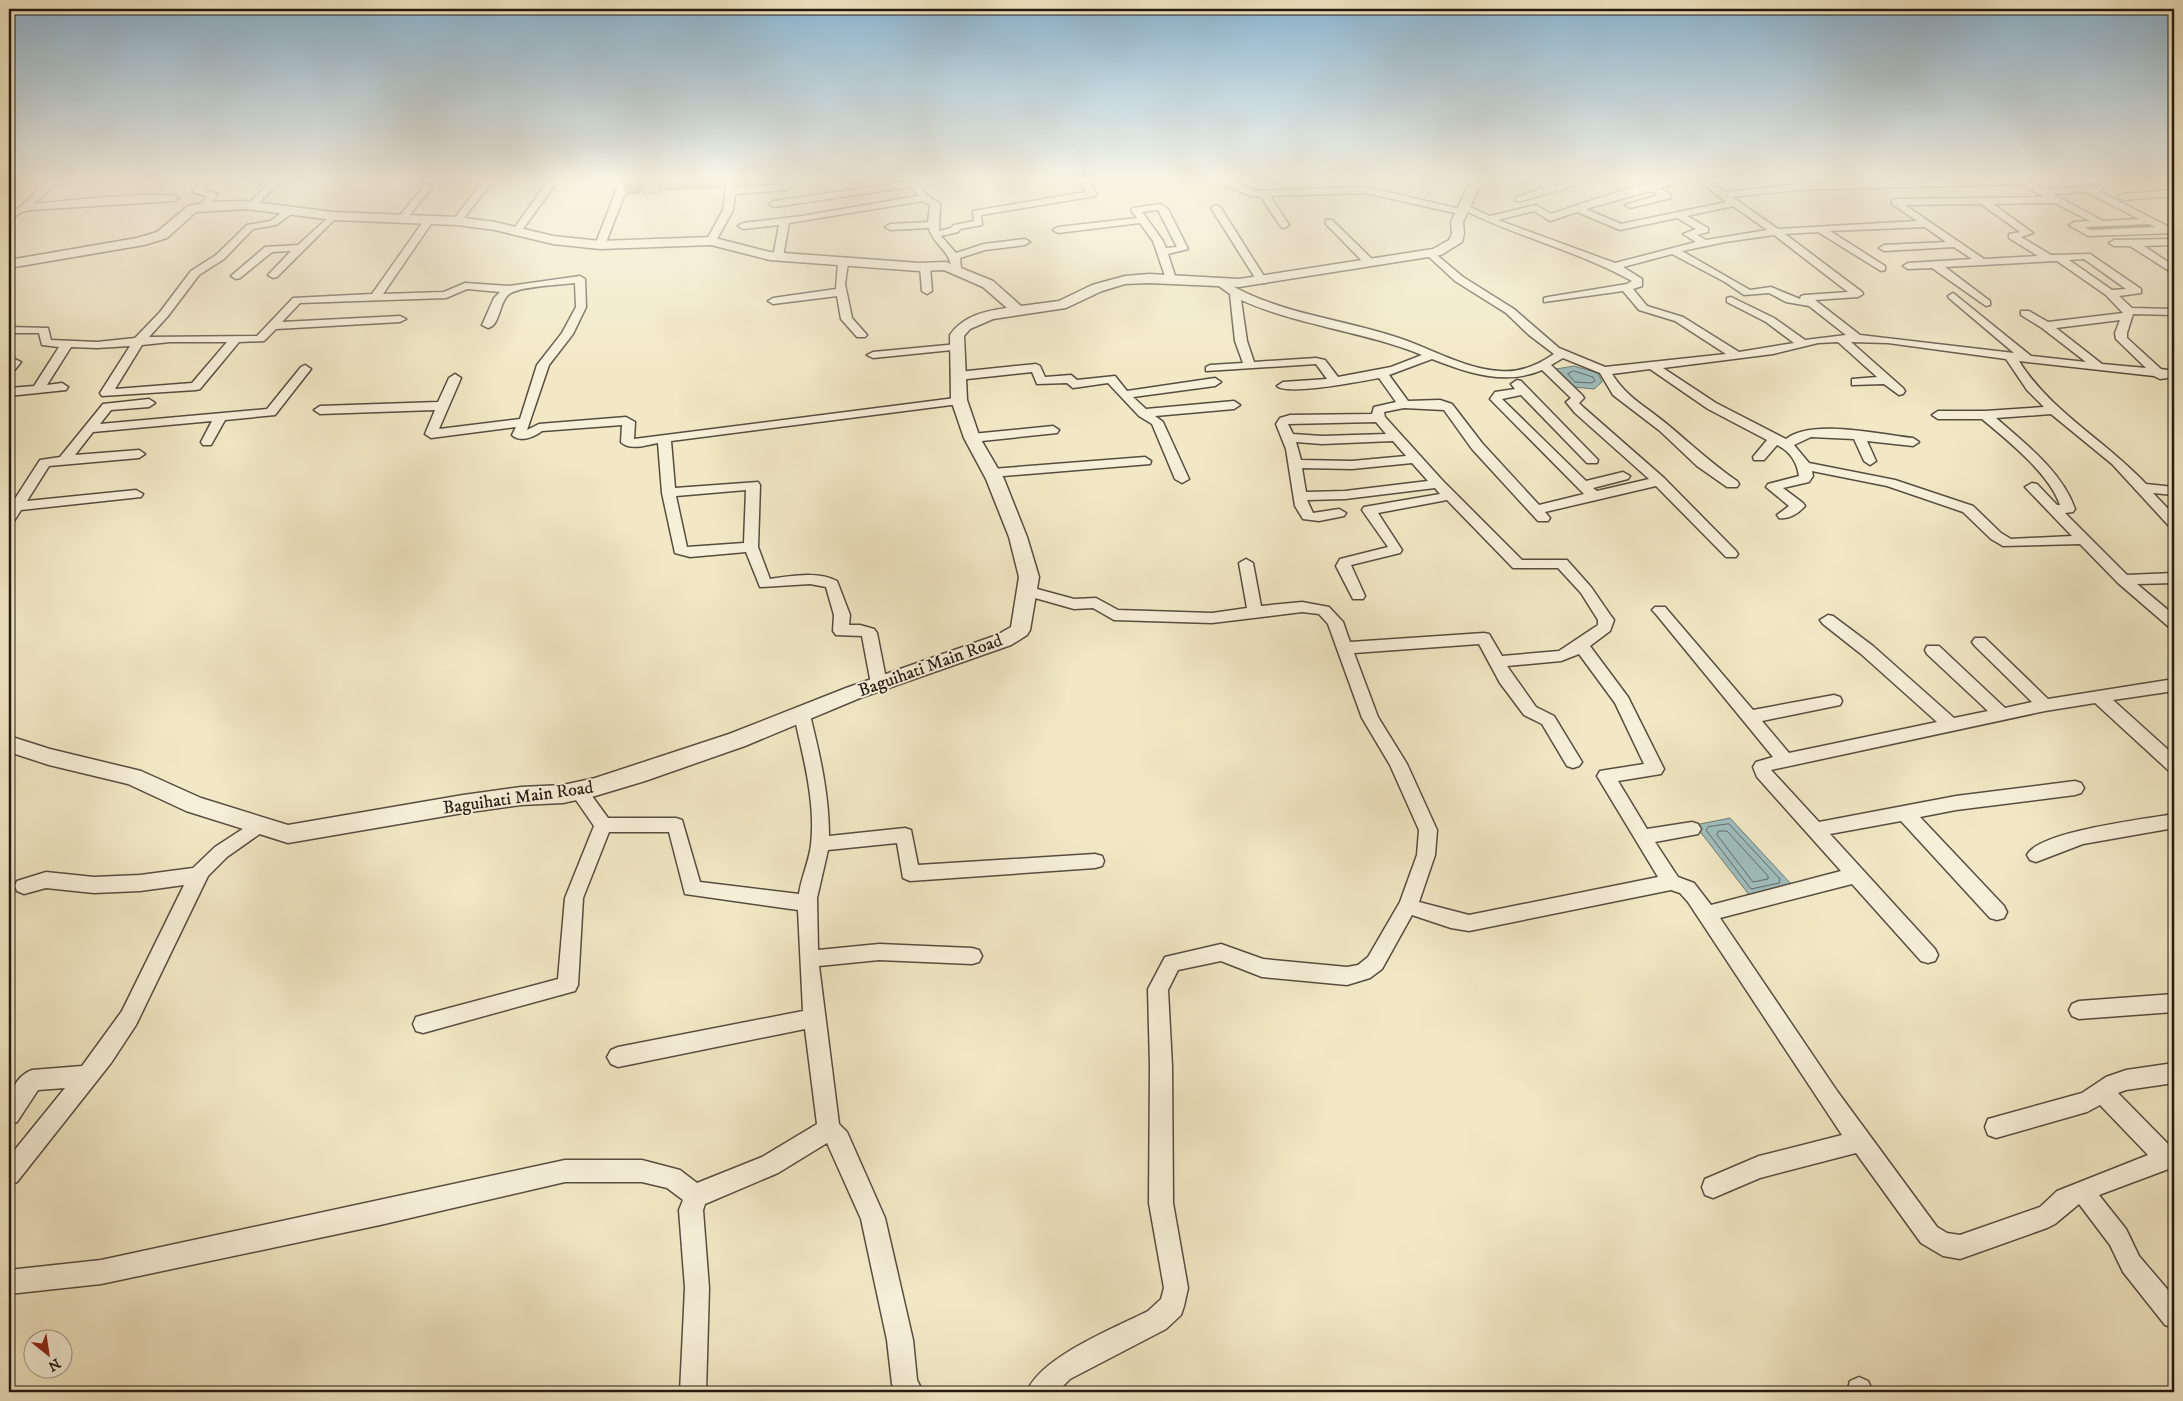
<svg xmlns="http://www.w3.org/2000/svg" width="2183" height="1401" font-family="'IM FELL DW Pica',serif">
	<rect width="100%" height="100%" fill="#f2e8c5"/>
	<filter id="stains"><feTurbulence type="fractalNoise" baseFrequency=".004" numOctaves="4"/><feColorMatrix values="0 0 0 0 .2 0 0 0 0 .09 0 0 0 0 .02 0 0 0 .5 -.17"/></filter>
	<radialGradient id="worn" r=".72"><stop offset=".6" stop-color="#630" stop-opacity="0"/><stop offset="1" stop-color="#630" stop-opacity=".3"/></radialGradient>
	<!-- green -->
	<path fill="#c0c490" stroke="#726e51" d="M648,178H687L661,188L660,193L643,194Z"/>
	<!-- water -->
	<path fill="#9fbebe" stroke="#6d7c79" d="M1574,366L1598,373L1602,382L1594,389L1573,387L1556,369Z
		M1730,818L1792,885L1750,896L1695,825Z"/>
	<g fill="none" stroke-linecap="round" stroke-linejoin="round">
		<!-- shore -->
		<path stroke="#616c68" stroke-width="1" d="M1574,371L1593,377L1595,381L1591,383L1575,382L1568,374Z
			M1729,824L1780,879L1779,883L1751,889L1706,830L1708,827Z
			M1719,831H1727L1768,876V879L1753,882L1717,835Z"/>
		<defs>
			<path id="minor" d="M51,178H110L105,181L55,184L34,204C55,202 169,189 179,198L174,201L31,210L21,212L9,221V213L20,207Z
				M204,178H214L204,190L218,194L208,208L205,209L200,206L207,196L192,192Z
				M274,178H284L255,207H249V203Z
				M412,178H420L419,182L433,186L404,222H398V218L422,188L410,186Z
				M485,178H495L460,223H454V219Z
				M550,178H560L520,233H514L512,231Z
				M621,178H631L605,245L596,247L595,245Z
				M728,178H736L735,188L786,184L791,187L786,190L735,194L733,210L716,241L707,243L706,241L723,210Z
				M841,178H855L845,182Z
				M903,178H912L928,196L940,204L939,231L951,228L954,225L974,221L973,211L1086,192L1081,184C1088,178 1097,178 1106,178L1091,185L1097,194L1095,196L981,215L982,225L960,229L958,232L941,236L956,253L984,244L1025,239L1030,242L1025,245L985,250L960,258L961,268L956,271L951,268C951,251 932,244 929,228L890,230L885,227L890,224L928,222L930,205L923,201L789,223L783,257L778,260L773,257L779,225L743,229L738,226L743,223L802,216L918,196L910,187L774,207L769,204L774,201L906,182Z
				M1170,178H1223L1255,191L1366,187L1460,209L1461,205L1464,204L1490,216L1536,205L1551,214C1591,201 1653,177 1694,178L1659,188L1671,194V198L1630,208L1625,205L1659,195L1650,191L1586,209L1621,224L1726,202L1695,178H1705L1725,192L1800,184L2023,178L2044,189L2102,186V190L2099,191L2169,227H2174V233L2088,236L2069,225L2074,222L2090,221L2055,203L1993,204L2033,233L2021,237L2051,255L2090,254L2141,289V293L2119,296L2132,308L2174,309V315L2133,314L2127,333V338L2161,369L2174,371V377L2160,379L2154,376L2019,361C2050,411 2106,441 2146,484L2174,487V495L2153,493L2174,515V527L2169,526L2112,464L2051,414L1996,418C2025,443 2062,472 2075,509L2073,512L2065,513L2127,575L2174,573V583L2137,584L2174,615V628L2169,627L2118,583L2080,544L2003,546L1991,539L1963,512L1887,486L1812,471L1813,476L1809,482L1783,488L1803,503L1805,506C1799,513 1788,520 1779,518L1777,515L1789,506L1766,487L1768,484L1799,476C1797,462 1790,451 1777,445L1764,460H1754L1753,457L1767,440L1708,409L1650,369L1612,374C1627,398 1647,407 1668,425C1691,444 1712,464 1737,481L1739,484L1737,487H1727L1697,466L1660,431L1613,395L1600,373L1563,358L1551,365L1582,395L1584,398L1579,403L1583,407L1664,478L1736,551L1738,554L1736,557H1726L1656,486L1545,512L1550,518L1548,521H1538L1472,449L1444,410L1404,408L1384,412L1385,417L1443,481L1522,560H1567L1591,587L1611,616L1614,620L1610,631L1590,646L1628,697L1664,769L1661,774L1618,781L1647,829L1692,822L1698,824L1701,829L1698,834L1655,842L1678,877L1694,883L1711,905L1841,871L1757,777L1753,767L1756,762L1773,757L1655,613L1652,610L1655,607H1665L1753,710L1834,695L1840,697L1842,701L1840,705L1762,721L1789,753L1937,722L1861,654L1823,624L1820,620L1828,615L1833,616L1873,646L1954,718L1988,711L1927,654L1925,650L1927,646H1939L2005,708L2032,702L1975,646L1972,642L1975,638H1985L2048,699L2174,679V691L2113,700L2174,755V771L2168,770L2095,703L2045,711L1771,770L1819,822L1956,796L2075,781L2081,783L2084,788L2081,793L2075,795L1956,810L1920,817L2004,906L2007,912L2004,918L1997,920L1990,918L1901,821L1830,834L1935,949L1938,955L1935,961L1928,963L1921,961L1852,884L1720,918L1837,1091L1937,1227L1947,1233L1960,1235L2040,1207L2057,1191L2148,1155L2100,1105L2087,1112L1996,1138L1988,1135L1985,1127L1988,1119L2082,1093L2106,1077L2126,1070L2174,1063V1083L2126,1090L2118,1093L2174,1150V1167L2099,1195L2126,1229L2139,1256L2174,1297V1328L2165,1325L2123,1272L2110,1245L2079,1204L2055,1224L2047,1228L1960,1259L1943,1256L1921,1243L1856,1153L1760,1178L1713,1198L1705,1195L1702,1187L1705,1179L1759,1156L1842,1135L1688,902L1680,893L1671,890L1469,931L1451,928L1412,915L1382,969L1370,978L1347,985L1262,977L1221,961L1178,970L1168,990L1172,1066L1173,1203L1188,1288L1184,1306L1181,1315L1166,1329L1070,1379L1057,1392H1027C1040,1357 1115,1328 1148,1311L1161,1299L1164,1288L1149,1203L1150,1066L1148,989L1165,957L1221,944L1263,959L1347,967L1358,965L1368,957L1400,902L1417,855L1419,830L1390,765L1362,718L1328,624L1319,614L1302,612L1212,623L1114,620L1093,608L1074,609L1021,594L1019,591L1021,588L1026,586L1074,599L1096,598L1118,610L1212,613L1247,608L1239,563L1246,559L1253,563L1261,606L1302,602L1329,607L1343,622L1350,642L1484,633L1489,634L1502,656L1559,651L1598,625V620L1581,593L1558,568H1513L1447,500L1378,513L1402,550L1400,553L1351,565L1365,596L1363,599H1353L1336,566L1340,559L1388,547L1362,510L1364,507L1440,494L1435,488L1345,499L1307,500L1313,513L1339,509L1346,513L1344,516L1319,521L1303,519L1295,506L1286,449L1276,424L1280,418L1290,415L1372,414L1374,407L1396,402L1379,378C1363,381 1286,396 1277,386L1283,382L1327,379L1316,364L1206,371V367L1210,365L1243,363L1235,341L1230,294L1216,284L1221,281L1225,282C1279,314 1340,318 1399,338C1432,349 1465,369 1500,371C1520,373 1538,365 1554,354L1529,335L1506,313L1455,281L1427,255L1426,253L1431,250L1463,277L1514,309L1559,348L1605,367L1726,354L1675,321L1639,310L1623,291L1544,302V298L1548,297L1627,284L1632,281C1580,252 1521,238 1468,212L1463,215L1366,193L1270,196L1289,225L1284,228L1281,227L1261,197L1251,196L1219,183L1175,181ZM2020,184L2045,197L1895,199L1892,200V204L1917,221L1778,229L1732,197L1800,190ZM2086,192L2139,219L2103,221L2053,194ZM1981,204L2020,232L2009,234V238L2038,256L1984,259L1905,205ZM1733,206L1767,230L1706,240L1697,235L1708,232V228L1687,216ZM1534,211L1550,221L1577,212L1620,230L1677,218L1696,229L1683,234L1696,242L1615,263L1498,220ZM2149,224L2155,227L2090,230L2085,227ZM1925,227L1946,242L1884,245L1879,248L1884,251L1954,247L1972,259L1908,263L1903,266L1908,269L1932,268L1986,306L1990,305V301L1945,267L2057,261L2106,295L2123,313L2048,322L2029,311H2021V315L2042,328L2086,362L2031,356L1953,293L1948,296L1949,298L2014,353L1860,335L1815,300L1858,297L1863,294L1862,292L1785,234L1818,232L1881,271L1885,270V266L1830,231ZM1774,235L1848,292L1805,295L1801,296L1800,299L1771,287L1750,290L1682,251L1725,242ZM1672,254L1725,282L1744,295L1769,293L1786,302L1809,306L1846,335L1805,340L1774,318L1731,297L1727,298V302L1766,322L1794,343L1739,352L1683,317L1647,306L1633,289L1642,286V279L1623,267ZM2084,259L2126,289L2112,290L2069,260ZM1241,300C1299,326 1363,331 1422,355L1391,367L1338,377L1325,360L1316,358L1254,362L1247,341ZM2120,320L2115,333L2116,339L2146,368L2102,364L2056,328ZM1838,342L1877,377L1852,379V385L1884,384L1899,395L1903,394L1905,391L1903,388L1851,342L1888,343L2006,359L2027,390L2044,407L1985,411H1938L1932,415L1938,419H1982C2007,440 2049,473 2060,505H2057L2037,484L2032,483L2025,487L2072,536L2011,539L2001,533L1973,506L1895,480L1809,463L1794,445L1811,437L1854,439L1864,461L1870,465L1876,461L1867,441L1913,446L1919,442L1913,438C1882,435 1811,418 1786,439L1716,403L1663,368L1773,354L1818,343ZM1432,359C1468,373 1505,386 1542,370L1571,398L1566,402L1575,413L1649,479L1597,491L1593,488L1628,479L1630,476L1623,472L1586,481L1502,399L1521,395L1587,463H1597L1598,460L1521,381L1517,380L1511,384L1515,389L1495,392L1490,399L1584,494L1539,505L1482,443L1452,404L1440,400L1408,401L1389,375ZM1376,422L1386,434L1322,436L1293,434L1288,424ZM1393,441L1406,456L1352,461L1301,460L1296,442L1322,444ZM1412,463L1428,481L1345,491L1306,492L1302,468L1352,469ZM1479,644L1500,683L1524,715L1542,724L1567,766L1573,768L1579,766L1582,762L1554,716L1536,707L1507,666L1561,661L1579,654L1615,703L1644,764L1606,770L1600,771L1597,776L1658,877L1469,915L1419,902L1435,855L1437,830L1407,764L1378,717L1354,653Z
				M1528,178H1539L1556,186L1583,178H1598L1522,201H1516V197L1546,188Z
				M2174,190V196L2123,200L2118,197L2123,194Z
				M1160,204L1168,209L1188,249L1168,254L1176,279L1171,282L1166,279L1153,241L1140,223L1058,233L1053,230L1058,227L1137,218L1131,210L1133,208ZM1158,210L1177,247L1166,248L1163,241L1142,212Z
				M1216,205L1221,208L1267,281L1266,283H1258L1257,281L1211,208Z
				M286,210L294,212L276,225L253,229L224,259L199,275L168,316L149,337L257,336L293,298L372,294L425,219L428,218L433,221L383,294L444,292L465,283L509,286L580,276L585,279L586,307L573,334L549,365L527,430L539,424L626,417L635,422L634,439L963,397L965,400L963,403L959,404L671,441L675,488L758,482L760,485L758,547L770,579C792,576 817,571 837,581L850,615L849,625H860L874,629L877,633L887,684L885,688H873L871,684L862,636L836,635L833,631L834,615L826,587L810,584L760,587L746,552L690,557L675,553L662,493L658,443C647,445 629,451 621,442L622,425L542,431C534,437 520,443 512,435L516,427L431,438L425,434L435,410L320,414L314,410L320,406L438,402L449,378L455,374L461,378L439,429L520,419L537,365L562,333L576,307L575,283C558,285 527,286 513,292C498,297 502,325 488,328L482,325L494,298L500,292L467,289L446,298L300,303L282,322L400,316L406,319L400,322L276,329L264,341L239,342L200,389L196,390L102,396L100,393L130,346L97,348L71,347L47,385L62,383L68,387L66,390L9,396V388L34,386L59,347L42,345L39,333H9V327L48,328L51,340L97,342L135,338L160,312L191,271L216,255L247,225L270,221ZM170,342H227L192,383L115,389L142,345ZM746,490L744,543L687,547L676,496Z
				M333,213L338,216L277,277L273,278L268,275L291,251L272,252L240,278L236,279L231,276L265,247L298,245Z
				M1326,220H1332L1374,261V265H1366L1326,224Z
				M2174,239V245L2144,246L2174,266V274L2130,246H2114L2109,243L2114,240Z
				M843,260L848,263L845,284L852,318L867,335L865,337H857L841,319L837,296L773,304L768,301L773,298L836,289L838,263Z
				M925,264L930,267L932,291L927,294L922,291L920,267Z
				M958,344L962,345V349L873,358L867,355L873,352Z
				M15,359L21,362L13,372L9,373V362Z
				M1036,364L1040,366L1045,377L1071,375L1077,380L1115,376L1127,391L1215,378L1221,382L1215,386L1133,397L1146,409L1234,401L1240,405L1234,409L1155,416L1163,422L1189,479L1182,483L1175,479L1152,424L1139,416L1108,383L1073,388L1067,383L1037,384L1032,372L958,380L952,376L958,372Z
				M305,365L311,369L275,415L225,420L211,445H203L201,442L212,421L93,432L75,455L139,450L145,454L139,458L49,466L27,501L136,490L143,494L141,497L21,510L14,521L9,522V508L40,460L60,457L103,404L149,399L155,403L149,407L111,410L100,424L267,409L301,367Z
				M1053,426L1059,430L1057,433L972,442L966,438L972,434Z
				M1145,457L1151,461L1150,464L992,477L985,473L992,469Z
				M802,709L808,711L810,715C820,755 829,795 829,836L905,828L911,830L918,865L1095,854L1102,856L1104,861L1102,866L1095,868L910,881L903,878L897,843L828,850L817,898L818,950L879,944L972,948L979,950L982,956L979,962L972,964L879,960L819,966L839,1124L847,1132L885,1218L913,1340L917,1380L923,1392H896L892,1384L887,1340L861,1219L827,1143L778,1173L705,1204L703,1210L709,1288L706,1392H680L685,1288L679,1210L683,1200L667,1188L642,1182H565L380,1225L101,1284L9,1294V1270L101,1260L565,1160H642L680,1170L697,1183L762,1157L817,1124L805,1029L618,1067L611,1064L607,1057L611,1050L618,1047L803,1011L798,910L685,894L669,832H609L583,898L578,985L575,991L423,1033L416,1031L413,1024L416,1017L423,1015L558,979L565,898L594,826L569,790L572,785L578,783L584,785L608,818H676L682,820L700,882L799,894C801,878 809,862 811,845C816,802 803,757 794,715L796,711Z
				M2174,814V828L2083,844L2036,862L2030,860L2027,855C2039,831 2146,819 2174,814Z
				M258,819L264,821L267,826L264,831L227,857L208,876L136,1025L111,1063L17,1182L9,1185V1157L65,1088L38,1090L17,1122L9,1125C8,1105 9,1079 32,1070L82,1066L122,1011L184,885L140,891L94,893L46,888L24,894L17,891L15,886L17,881L46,872L94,877L140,875L193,868L215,847Z
				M2174,994V1012L2079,1019L2072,1016L2069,1010L2072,1004L2079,1001Z
				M1859,1377L1868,1381L1873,1392H1847L1850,1381Z"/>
			<path id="tertiary" d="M1472,178H1484L1463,222L1464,234L1462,242L1441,255L1239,287L1149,283L1125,284L1102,291L1066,308L993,319L970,329L964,336L967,400L980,438L1004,479L1027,537L1039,577L1030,630L1027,635L1011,645L860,698L745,746L645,781L595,796L563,803L521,805L463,813L288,843L186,811L128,784L49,765L9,752V736L50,749L141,771L201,798L288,825L463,795L521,787L563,785L595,778L729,734L846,688L997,635L1011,627L1019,577L1009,537L986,479L964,438L951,400L950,335C963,316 985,311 1007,308L983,287L944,270L919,271L770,260L711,245L600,249L553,244L495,230L457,225L333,220L246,209L196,212L167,238L144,245L9,268V260L137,238L157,232L188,206L208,202L246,201L333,212L457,217L495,222L553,236L600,241L711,237L770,252L919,263L946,262L993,281L1021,306L1059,301L1092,285L1125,276L1149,274L1239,279L1433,249L1449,240L1452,234L1451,222Z"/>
		</defs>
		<!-- minor casing -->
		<use href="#minor" stroke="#574d3f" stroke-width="3"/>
		<!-- tertiary casing -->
		<use href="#tertiary" stroke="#574d3f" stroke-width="3"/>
		<!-- minor -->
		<use href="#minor" fill="#f7f0d9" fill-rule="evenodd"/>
		<!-- tertiary -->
		<use href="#tertiary" fill="#f7f0d9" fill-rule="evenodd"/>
	</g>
	<!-- wall -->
	<path fill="#b16f69" stroke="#231912" d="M622,178H645L646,181L639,193L627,194Z
		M658,178H726L725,187L661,190Z"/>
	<!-- shaded-wall -->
	<path fill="#905a55" stroke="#231912" d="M635,178H645L646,181L639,193Z
		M723,178H726L725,187Z"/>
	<!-- sky -->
	<linearGradient id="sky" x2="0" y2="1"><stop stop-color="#8bb8d7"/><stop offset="0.48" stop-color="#f9f5e5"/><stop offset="1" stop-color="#f9f5e5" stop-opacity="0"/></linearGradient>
	<rect width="2183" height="374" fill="url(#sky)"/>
	<g text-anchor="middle" stroke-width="4" stroke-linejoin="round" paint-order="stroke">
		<!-- street labels -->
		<g font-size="18" fill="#231912" stroke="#f7f0d9">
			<text transform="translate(930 665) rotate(-20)" y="6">Baguihati Main Road</text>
			<text transform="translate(518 797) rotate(-8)" y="6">Baguihati Main Road</text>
		</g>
	</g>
	<!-- margin -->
	<rect width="2183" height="1401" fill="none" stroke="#f2e8c5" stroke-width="30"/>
	<rect x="10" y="10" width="2163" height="1381" fill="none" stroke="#231912" stroke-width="2.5"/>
	<rect x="15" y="15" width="2153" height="1371" fill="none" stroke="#231912"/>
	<!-- north arrow -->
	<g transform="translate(48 1354) rotate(150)"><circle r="24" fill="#f7f0d9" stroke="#a29a89"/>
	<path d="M0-4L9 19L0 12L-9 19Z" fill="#8f2418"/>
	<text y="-8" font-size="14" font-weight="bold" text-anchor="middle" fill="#231912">N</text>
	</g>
	<rect width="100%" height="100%" filter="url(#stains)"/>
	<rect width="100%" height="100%" fill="url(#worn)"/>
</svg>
